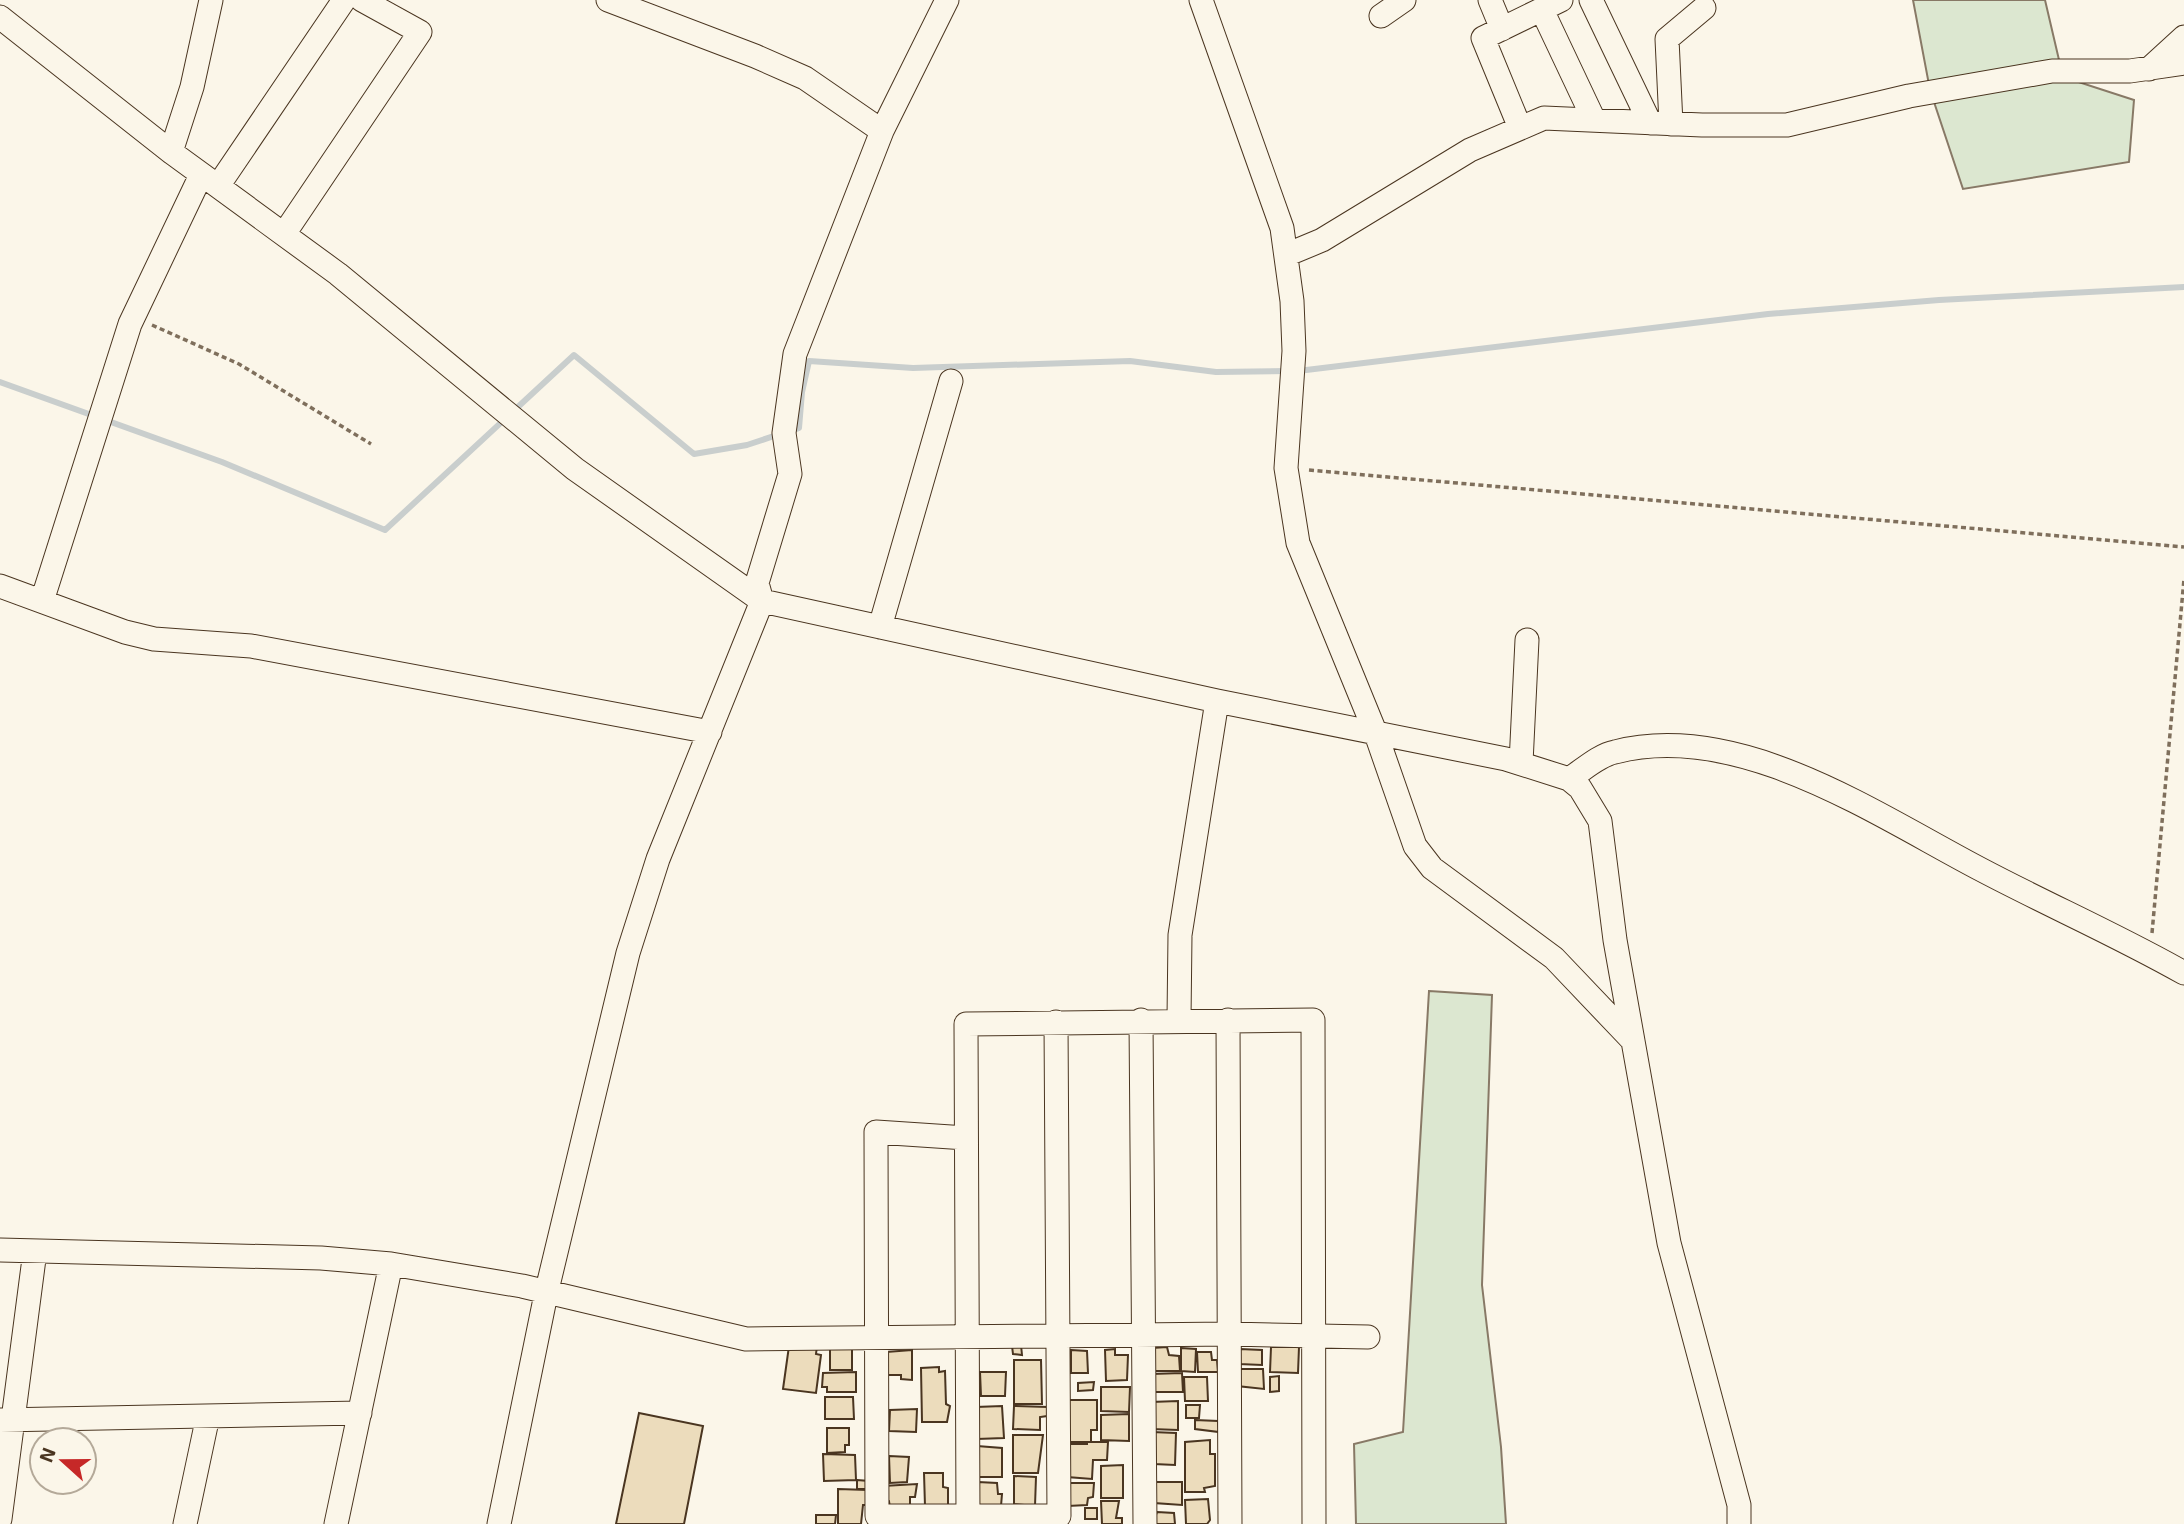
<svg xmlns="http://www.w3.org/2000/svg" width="2184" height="1524" font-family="'Exo 2',sans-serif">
	<rect width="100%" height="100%" fill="#fbf6e9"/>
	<!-- green -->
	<path fill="#dce7d0" stroke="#887966" stroke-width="2" d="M1913,0H2045L2063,77L2134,100L2129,162L1963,189L1930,90Z
		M1429,991L1492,995L1482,1285L1501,1447L1506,1524H1356L1354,1444L1403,1432Z"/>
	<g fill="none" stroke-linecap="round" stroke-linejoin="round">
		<!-- stream -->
		<path stroke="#c9cecd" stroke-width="6" d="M1298,371L1768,314L1939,300L2184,287
			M0,382L222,462L385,530L574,355L694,454L747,445L780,434
			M791,431L799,428L802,392L809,361L913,368L1130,361L1216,372L1287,371"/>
	</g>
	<!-- building -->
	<path fill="#ecdcbc" stroke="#4a3520" stroke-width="2" d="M1021,1345L1022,1355L1013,1354L1012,1346Z
		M789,1346H817L816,1354L821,1355L816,1393L783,1389Z
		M830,1346H852V1370H830Z
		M1167,1347L1169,1355L1179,1356L1180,1371H1153L1152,1348Z
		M1271,1347H1299L1298,1373L1270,1372Z
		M1181,1348L1196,1349L1195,1372L1181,1371Z
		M1115,1349V1355H1128L1127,1380L1106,1381L1105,1350Z
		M1240,1349L1262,1350V1365L1239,1364Z
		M912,1350V1380L901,1379V1375H886V1352Z
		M1071,1350L1087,1351L1088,1373H1071Z
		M1197,1352H1211L1212,1360H1217L1218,1372H1198Z
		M1014,1360H1041L1042,1404H1014Z
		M939,1367V1372L945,1371L946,1404L950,1406L947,1422H922L921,1368Z
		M1238,1369H1263L1264,1389L1237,1386Z
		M856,1372V1392H827V1387H822L823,1373Z
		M980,1372H1006L1005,1396H981Z
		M1182,1373L1183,1392H1152L1151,1374Z
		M1279,1376V1391L1270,1392V1377Z
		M1184,1377H1207L1208,1401H1185Z
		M1094,1382L1093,1390L1078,1391V1383Z
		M1101,1387H1130L1129,1412L1101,1411Z
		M825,1397H853L854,1419H825Z
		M1065,1400H1097V1430H1091V1442H1066Z
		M1178,1401V1430L1151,1429V1402Z
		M1186,1405H1200L1199,1418H1186Z
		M1002,1406L1004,1438L977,1439L976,1407Z
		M1014,1406L1048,1407L1047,1416L1040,1417V1430L1013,1429Z
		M917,1409L916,1432L889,1431L890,1410Z
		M639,1413L703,1426L684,1524H616Z
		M1129,1414V1441L1101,1440V1415Z
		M1195,1420L1218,1421L1219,1432L1195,1429Z
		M827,1428H849V1445H845V1452L827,1453Z
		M1152,1432L1176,1433L1175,1465L1154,1464Z
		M1013,1435H1043L1038,1473H1013Z
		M1210,1440V1454H1215V1486L1204,1488L1205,1492H1185V1442Z
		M1087,1442H1108L1107,1460H1093L1092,1479L1067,1477L1068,1444H1087Z
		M977,1446L1002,1448V1477H977Z
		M823,1454L855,1455L856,1480L824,1481Z
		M889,1456L909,1457L907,1482L890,1483Z
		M1123,1465V1498H1101V1466Z
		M924,1473H943V1487L948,1488V1505L925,1506Z
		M1014,1476L1036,1477L1035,1506L1014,1504Z
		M857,1480L869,1481L868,1489H857Z
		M978,1482L997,1483L998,1494H1002L1001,1506H978Z
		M1154,1482H1182V1505L1154,1503Z
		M1069,1483H1094L1093,1497L1088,1498L1087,1505L1068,1506Z
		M917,1484L915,1497H910V1511L890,1508L889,1501L883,1500V1486Z
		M838,1489L868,1490L867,1505H863L861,1524H838Z
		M1208,1499L1210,1520L1207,1524H1186L1185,1500Z
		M1101,1501H1119L1116,1518H1122V1524H1102Z
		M1085,1508H1097V1519H1085Z
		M1157,1512L1174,1513L1175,1524H1153Z
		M816,1515H836L835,1524H816Z"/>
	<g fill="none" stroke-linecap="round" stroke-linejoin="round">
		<defs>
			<path id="minor" d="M608,0L755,56L805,78L882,131
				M1201,0L1282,228L1292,301L1294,351L1286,468L1298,543L1376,734L1415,846L1432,868L1554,958L1633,1041
				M1490,0L1502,29
				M1591,0L1650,123
				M1542,10L1594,120
				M1381,16L1404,0
				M0,17L171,152L338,274L575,469L762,601L1217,701L1506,759L1569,779L1580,788L1600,821L1615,940L1669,1243L1739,1505V1524
				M2149,69L2184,37
				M1671,124L1667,39L1704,8
				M1520,128L1483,38L1561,0
				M171,152L192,87L211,0
				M218,186L344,0
				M284,234L420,32L362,0
				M1286,255L1322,240L1470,150L1544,118L1702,125H1787L1909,96L2052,71H2130L2184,63
				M0,586L125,632L154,639L251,646L710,732
				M42,601L130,324L201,175
				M880,627L951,381
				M1521,763L1527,640
				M1569,779C1583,770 1599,755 1615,752C1739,720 1875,814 1980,869C2048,905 2117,935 2184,973
				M1179,1019L1180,935L1217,701
				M1141,1020L1145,1524
				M1228,1020L1230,1524
				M966,1138L876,1132L877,1516H1059L1056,1022
				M0,1250L321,1258L391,1264L522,1286L746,1339L1229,1334L1368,1337
				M0,1420L360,1413
				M968,1516L966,1024L1313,1020L1314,1524
				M0,1519L35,1251
				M185,1524L208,1416
				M336,1524L391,1264
				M499,1524L546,1294L628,953L658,859L762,601L757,583L790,474L784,433L795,354L882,131L947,0"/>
		</defs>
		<!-- minor casing -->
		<use href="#minor" stroke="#4a3520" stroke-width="25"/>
		<!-- path -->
		<path stroke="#7f6f5c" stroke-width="3.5" stroke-dasharray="5 3.5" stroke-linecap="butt" d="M152,325L239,364L371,444
			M1309,470L2184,547
			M2152,933L2184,579"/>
		<!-- minor -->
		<use href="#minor" stroke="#fbf6e9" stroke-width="23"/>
	</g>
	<!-- north arrow -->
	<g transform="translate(63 1461) rotate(291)"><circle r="33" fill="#fbf6e9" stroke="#b4a999" stroke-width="2"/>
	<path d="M0-5L12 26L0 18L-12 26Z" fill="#c62828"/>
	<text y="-10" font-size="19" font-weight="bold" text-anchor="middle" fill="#4a3520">N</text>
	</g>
</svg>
